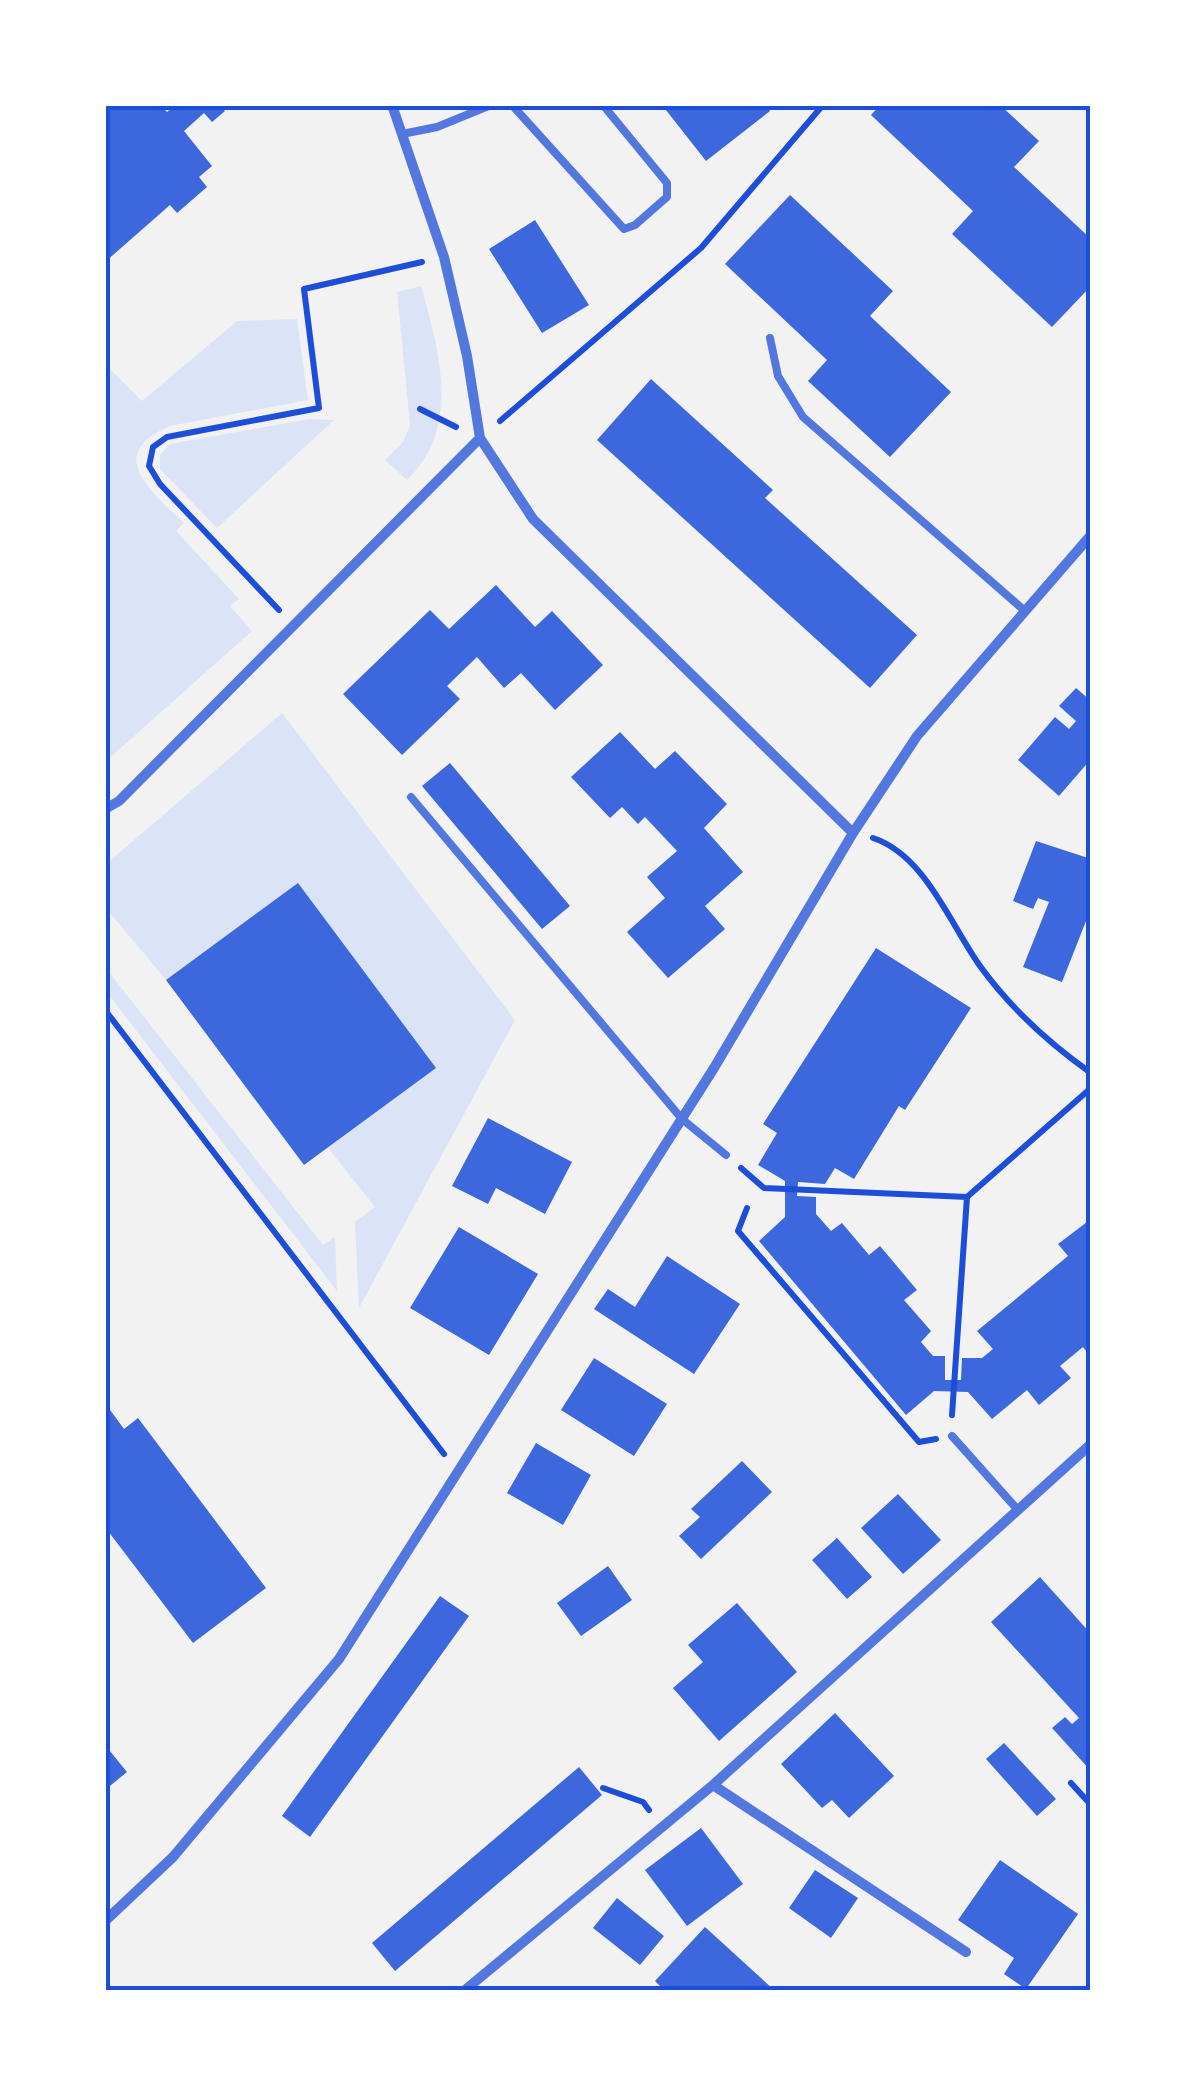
<svg xmlns="http://www.w3.org/2000/svg" width="1196" height="2095" font-family="'Roboto Condensed',sans-serif">
	<rect width="100%" height="100%" fill="#f2f2f2"/>
	<!-- green -->
	<path fill="#dbe4f7" d="M421,286C439,350 462,428 407,480L385,460L403,442L410,425L397,292Z
		M297,319L308,400L170,426C103,454 152,492 184,523L176,531L239,599L230,606L252,631L105,762V364L142,401L237,321Z
		M309,419L334,420L217,528L160,469V455L170,444Z
		M282,713L515,1020L359,1308L355,1222L375,1207L328,1148L435,1068L166,980L105,907V865Z
		M105,967L323,1245L335,1237L337,1291L105,990Z"/>
	<!-- building -->
	<path fill="#3d67dc" d="M105,105H161L167,112L175,105H219L225,111L212,122L204,113L184,131L212,166L199,177L207,187L177,213L170,205L105,262Z
		M662,105H765L770,111L706,161Z
		M880,105H1000L1039,141L1014,167L1091,239V286L1052,327L952,234L973,211L871,115Z
		M790,195L893,291L870,316L951,392L890,457L808,381L827,360L725,264Z
		M535,220L589,305L542,333L489,249Z
		M651,379L773,490L765,498L917,635L870,688L597,440Z
		M496,585L535,627L552,611L603,665L555,710L521,673L504,688L477,657L447,686L460,699L402,755L343,694L430,610L449,629Z
		M1076,688L1091,701V759L1059,796L1018,760L1055,717L1069,729L1076,721L1059,706Z
		M620,732L655,769L675,751L727,804L704,828L743,872L705,906L725,929L668,978L627,932L665,898L647,877L677,851L645,817L638,824L622,807L610,818L571,777Z
		M450,763L570,906L542,929L422,786Z
		M1036,841L1091,859V918L1088,916L1062,982L1023,967L1049,902L1038,898L1033,909L1013,901Z
		M298,883L436,1068L304,1165L166,980Z
		M876,948L971,1008L905,1110L899,1106L854,1179L835,1168L825,1184L798,1182L797,1196L816,1197V1214L831,1231L842,1223L869,1255L880,1246L917,1290L904,1300L931,1331L921,1342L933,1356H945V1380H961L962,1358H982L993,1349L977,1331L1068,1256L1058,1244L1091,1219V1357L1083,1347L1060,1366L1071,1378L1039,1405L1027,1390L992,1419L968,1392L934,1391L906,1415L759,1241L785,1217V1181L758,1165L777,1133L763,1124Z
		M488,1118L572,1162L545,1214L496,1188L488,1204L452,1186Z
		M459,1227L538,1274L489,1355L410,1308Z
		M667,1256L740,1304L694,1374L594,1309L608,1289L635,1307Z
		M594,1358L667,1404L634,1456L561,1410Z
		M105,1403L124,1429L138,1418L266,1588L193,1643L105,1527Z
		M536,1443L591,1475L563,1525L507,1493Z
		M742,1461L772,1492L701,1559L679,1536L700,1517L691,1509Z
		M898,1494L941,1540L903,1574L861,1528Z
		M837,1538L872,1577L847,1599L812,1560Z
		M608,1566L632,1600L581,1636L557,1603Z
		M1040,1577L1091,1634V1771L1052,1728L1065,1717L1072,1724L1079,1718L991,1622Z
		M440,1596L469,1616L310,1837L282,1816Z
		M737,1603L797,1672L719,1741L673,1688L703,1662L688,1645Z
		M835,1713L894,1776L849,1818L832,1800L822,1808L781,1764Z
		M1004,1743L1056,1799L1037,1816L986,1759Z
		M105,1745L127,1772L105,1790Z
		M579,1767L602,1795L395,1971L372,1943Z
		M701,1828L743,1884L687,1926L645,1870Z
		M1000,1860L1078,1914L1026,1989L1004,1974L1014,1958L958,1920Z
		M815,1870L858,1898L831,1938L789,1908Z
		M617,1898L664,1936L640,1965L593,1928Z
		M705,1927L774,1990H664L655,1981Z"/>
	<g fill="none" stroke-linecap="round" stroke-linejoin="round">
		<!-- path -->
		<path stroke="#1d4ed8" stroke-width="6" d="M420,409L456,427
			M500,421L701,248L823,105
			M279,610L160,484L149,466L153,447L167,437L319,408L304,289L422,262
			M873,838C925,855 950,924 980,966C1009,1006 1050,1044 1091,1073
			M105,1010L444,1454
			M741,1168L764,1188L967,1197
			M747,1208L738,1231L919,1442L936,1439
			M952,1415L967,1197L1091,1088
			M1071,1783L1091,1805
			M603,1788L643,1802L649,1810"/>
		<!-- service -->
		<path stroke="#5277de" stroke-width="8" d="M512,105L624,229L635,225L667,197V183L603,105
			M402,134L437,127L491,105
			M770,338L778,376L803,417L1025,611
			M411,797L682,1119L726,1155
			M952,1436L1017,1509"/>
		<!-- minor -->
		<path stroke="#5277de" stroke-width="10" d="M392,105L444,257L467,356L480,438L533,519L853,833
			M105,809L119,801L480,438
			M713,1785L966,1952
			M105,1921L173,1857L339,1659L714,1068L853,833L917,736L1091,535
			M465,1990L713,1785L1091,1444"/>
	</g>
	<!-- border -->
	<rect width="1196" height="2095" fill="none" stroke="#ffffff" stroke-width="215"/>
	<rect x="108" y="108" width="980" height="1880" fill="none" stroke="#1d4ed8" stroke-width="4"/>
</svg>
